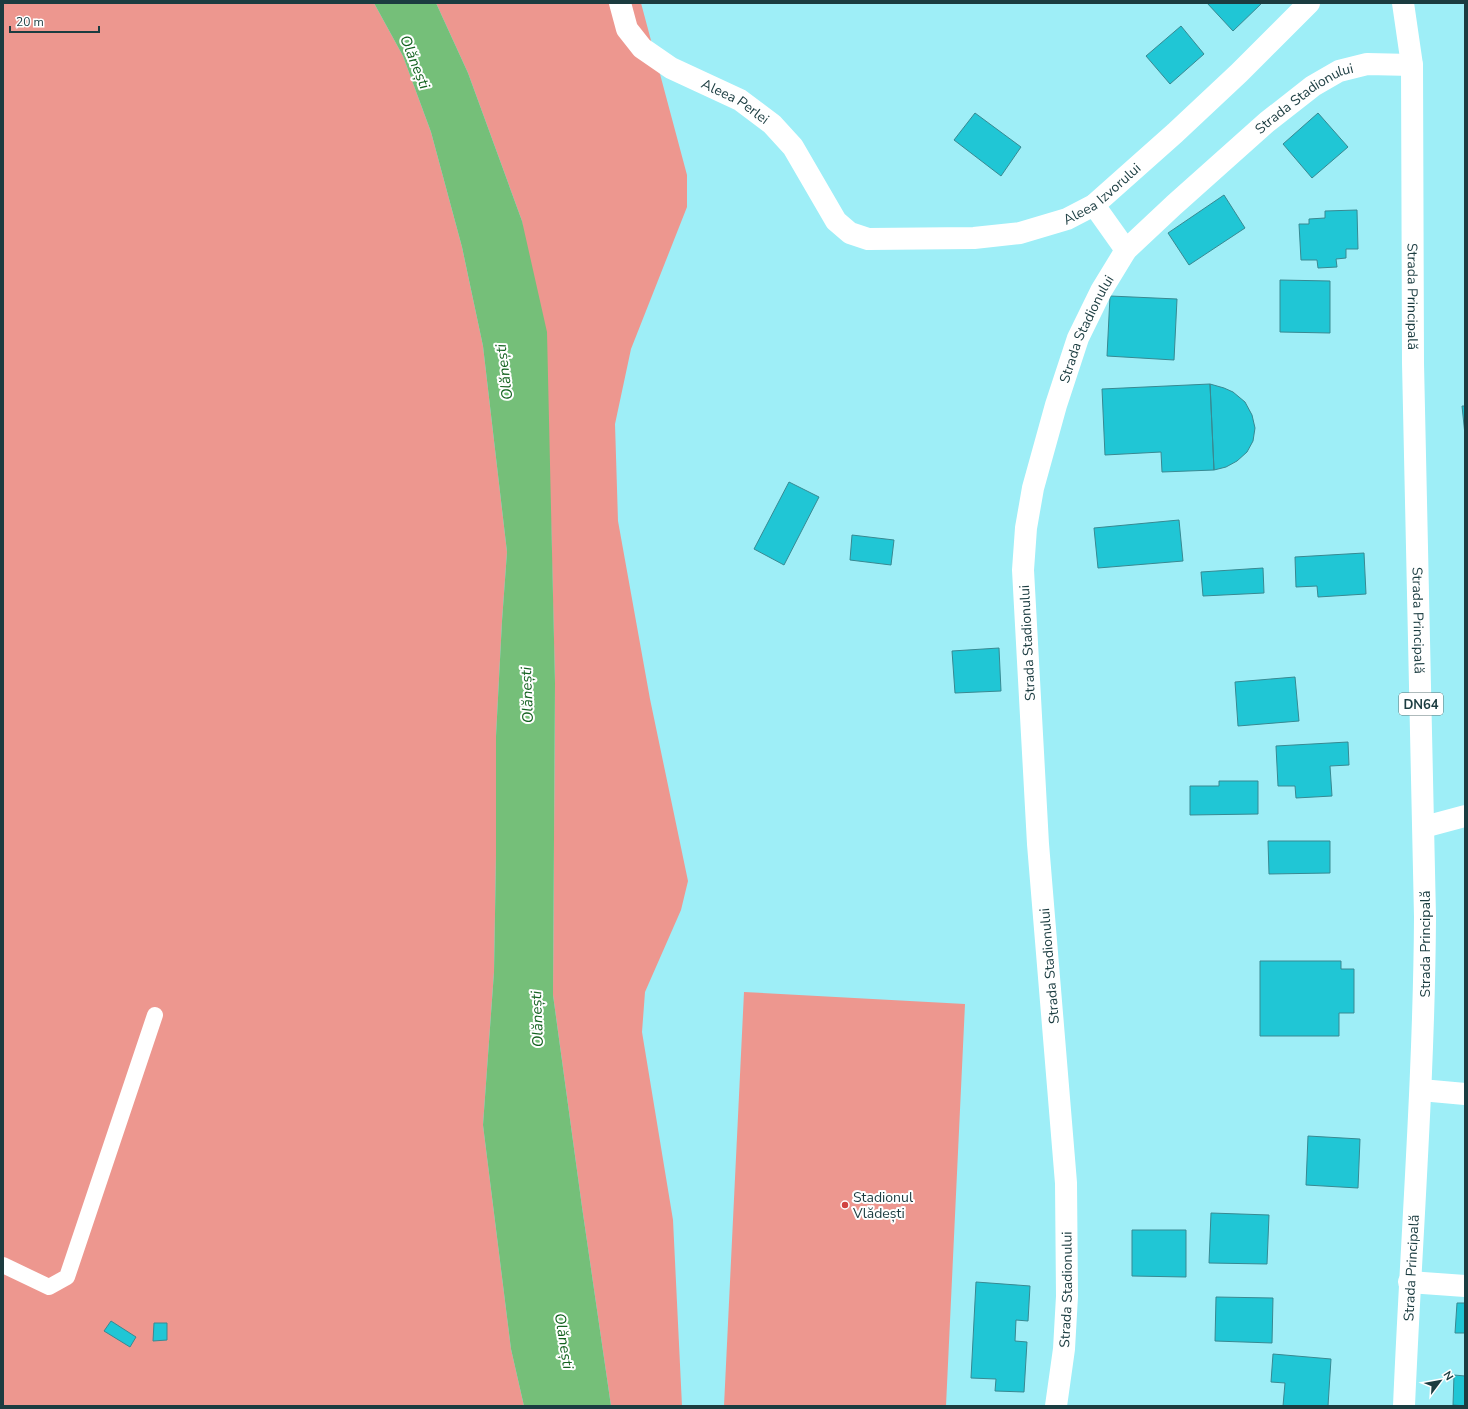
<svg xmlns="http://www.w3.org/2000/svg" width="1468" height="1409" font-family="'Nunito Sans',sans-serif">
	<rect width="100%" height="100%" fill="#9eeef7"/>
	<!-- green -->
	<path fill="#ed978f" d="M3,3H374L403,56L431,132L462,247L483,346L507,552L502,621L496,736V855L494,972L483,1125L511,1349L524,1406H3Z
		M436,3H641L687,175V207L631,349L615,424L618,521L650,699L688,881L681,910L645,992L642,1032L673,1220L682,1406H611L582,1207L553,995L555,683L551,520L522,221L468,73Z
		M744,992L965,1004L946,1406H724Z"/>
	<!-- water -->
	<path fill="#75bf79" d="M374,3H436L468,73L522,221L547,332L555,683L553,995L582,1207L611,1406H524L511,1349L483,1125L494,972L496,855V736L502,621L507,552L483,346L462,247L431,132L403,56Z"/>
	<!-- building -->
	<path fill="#20c6d5" stroke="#388992" d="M1207,3H1262L1233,31Z
		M1181,26L1204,54L1170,84L1146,56Z
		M975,113L1021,147L1001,176L954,140Z
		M1318,113L1348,147L1312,178L1283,144Z
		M1224,195L1245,228L1189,265L1168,233Z
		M1357,210L1358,249H1346V258L1336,259L1337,267L1318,268L1317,260H1301L1299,224H1309V219L1325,218V211Z
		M1280,280L1330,281V333L1280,332Z
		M1110,296L1177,299L1174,360L1107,356Z
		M1210,384L1214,470L1162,472L1161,452L1105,455L1102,389Z
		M1210,384L1224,388L1233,392L1245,402L1252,415L1255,428L1253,441L1247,452L1237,461L1226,467L1214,470Z
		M1462,406H1465V435Z
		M789,482L819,497L784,565L754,549Z
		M1179,520L1183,561L1098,568L1094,528Z
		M852,535L894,540L891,565L850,560Z
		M1364,553L1366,594L1318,597L1317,586L1296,587L1295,557Z
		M1263,568L1264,593L1203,596L1201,572Z
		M999,648L1001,691L955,693L952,651Z
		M1295,677L1299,721L1238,726L1235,682Z
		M1348,742L1349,765L1330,766L1332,796L1296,798L1295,786H1278L1276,746Z
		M1219,781H1258V814L1190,815V786H1219Z
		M1268,841H1330V873L1269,874Z
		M1260,961H1341V969H1354V1013H1339V1036H1260Z
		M1308,1136L1360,1139L1358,1188L1306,1185Z
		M1211,1213L1269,1215L1267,1264L1209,1263Z
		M1132,1230H1186V1277L1132,1276Z
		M976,1282L1030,1286L1028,1321L1016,1320L1015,1341L1027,1342L1024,1392L995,1391L996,1379L971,1378Z
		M1216,1297L1273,1298L1272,1343L1215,1341Z
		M1457,1303H1465V1333H1455Z
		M111,1321L136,1337L130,1347L104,1331Z
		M154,1323H167V1340L153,1341Z
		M1273,1354L1331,1359L1328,1406H1283L1285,1383L1271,1382Z
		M1454,1375L1465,1376V1406L1453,1405Z"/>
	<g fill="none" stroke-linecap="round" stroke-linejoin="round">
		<!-- lane -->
		<path stroke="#fff" stroke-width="16" d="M3,1265L49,1287L67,1277L155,1015"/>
		<!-- street -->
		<g stroke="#fff" stroke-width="22">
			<path id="s1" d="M620,3L627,29L642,48L671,68L740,100L772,124L793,147L836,221L850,233L868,239L974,238L1020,233L1067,219L1094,205L1175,133L1239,73L1309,3"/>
			<path d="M1094,205L1126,250"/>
			<path d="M1424,827L1465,816"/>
			<path d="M1421,1090L1465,1094"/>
			<path d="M1409,1282L1465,1286"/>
			<path id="s2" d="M1056,1406L1064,1349L1067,1296L1066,1183L1038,844L1023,570L1026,528L1033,488L1056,405L1078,338L1101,291L1126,250L1174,205L1267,122L1313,86L1339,71L1367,64L1412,65"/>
		</g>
		<!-- primary -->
		<path stroke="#fff" stroke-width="22" id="s3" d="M1403,3L1412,65L1413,363L1425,917C1424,1080 1411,1243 1404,1406"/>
	</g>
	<!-- markers -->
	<circle fill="#d04240" stroke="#fff" stroke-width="1.5" cx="845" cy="1205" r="4"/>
	<g text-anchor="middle" stroke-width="4" stroke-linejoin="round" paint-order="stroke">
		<!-- shield labels -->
		<rect fill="#fff" stroke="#5f7679" stroke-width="1" x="1399" y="693" width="44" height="22" rx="3"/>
		<g font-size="13" font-weight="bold" fill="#1b3c40">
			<text x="1421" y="709">DN64</text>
		</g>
		<!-- street labels -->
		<g font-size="14" fill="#1b3c40" stroke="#fff">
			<text dy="5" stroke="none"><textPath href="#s2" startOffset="1413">Strada Stadionului</textPath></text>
			<text dy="5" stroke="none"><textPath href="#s1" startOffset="159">Aleea Perlei</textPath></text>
			<text dy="5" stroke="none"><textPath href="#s1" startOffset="601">Aleea Izvorului</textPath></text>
			<text dy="5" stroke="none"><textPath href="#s3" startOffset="294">Strada Principală</textPath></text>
			<text dy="5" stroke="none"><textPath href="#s2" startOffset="1089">Strada Stadionului</textPath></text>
			<text dy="5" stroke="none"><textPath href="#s3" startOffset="618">Strada Principală</textPath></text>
			<text transform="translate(1027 643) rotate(-93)" y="5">Strada Stadionului</text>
			<text transform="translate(1425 944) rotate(-90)" y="5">Strada Principală</text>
			<text transform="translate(1049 966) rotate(-95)" y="5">Strada Stadionului</text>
			<text transform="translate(1411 1268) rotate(-87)" y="5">Strada Principală</text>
			<text dy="5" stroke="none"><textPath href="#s2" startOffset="117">Strada Stadionului</textPath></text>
		</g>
		<!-- poi labels -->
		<g font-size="14" fill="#1b3c40" stroke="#fff" text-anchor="start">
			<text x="853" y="1202">Stadionul<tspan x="853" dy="16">Vlădești</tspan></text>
		</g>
		<!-- water labels -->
		<g font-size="15" font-style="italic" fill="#156321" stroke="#fff">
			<text transform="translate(415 62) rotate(68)" y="5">Olănești</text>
			<text transform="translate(504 372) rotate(-97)" y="5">Olănești</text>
			<text transform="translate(527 695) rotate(-92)" y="5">Olănești</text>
			<text transform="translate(537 1019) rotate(-92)" y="5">Olănești</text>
			<text transform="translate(564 1341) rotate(81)" y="5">Olănești</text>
		</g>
	</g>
	<!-- border -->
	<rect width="1468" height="1409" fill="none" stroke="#1b3c40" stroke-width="8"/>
	<!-- north arrow -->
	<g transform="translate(1440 1381) rotate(58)" stroke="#ffffff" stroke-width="3" paint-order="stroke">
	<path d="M0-3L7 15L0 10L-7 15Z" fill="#1b3c40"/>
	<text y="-6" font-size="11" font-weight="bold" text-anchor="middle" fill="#1b3c40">N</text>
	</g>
	<!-- scale -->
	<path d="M10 26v6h89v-6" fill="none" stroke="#1b3c40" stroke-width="2"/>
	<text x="16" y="26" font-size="12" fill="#1b3c40" stroke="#ffffff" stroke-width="3" paint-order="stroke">20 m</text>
</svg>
